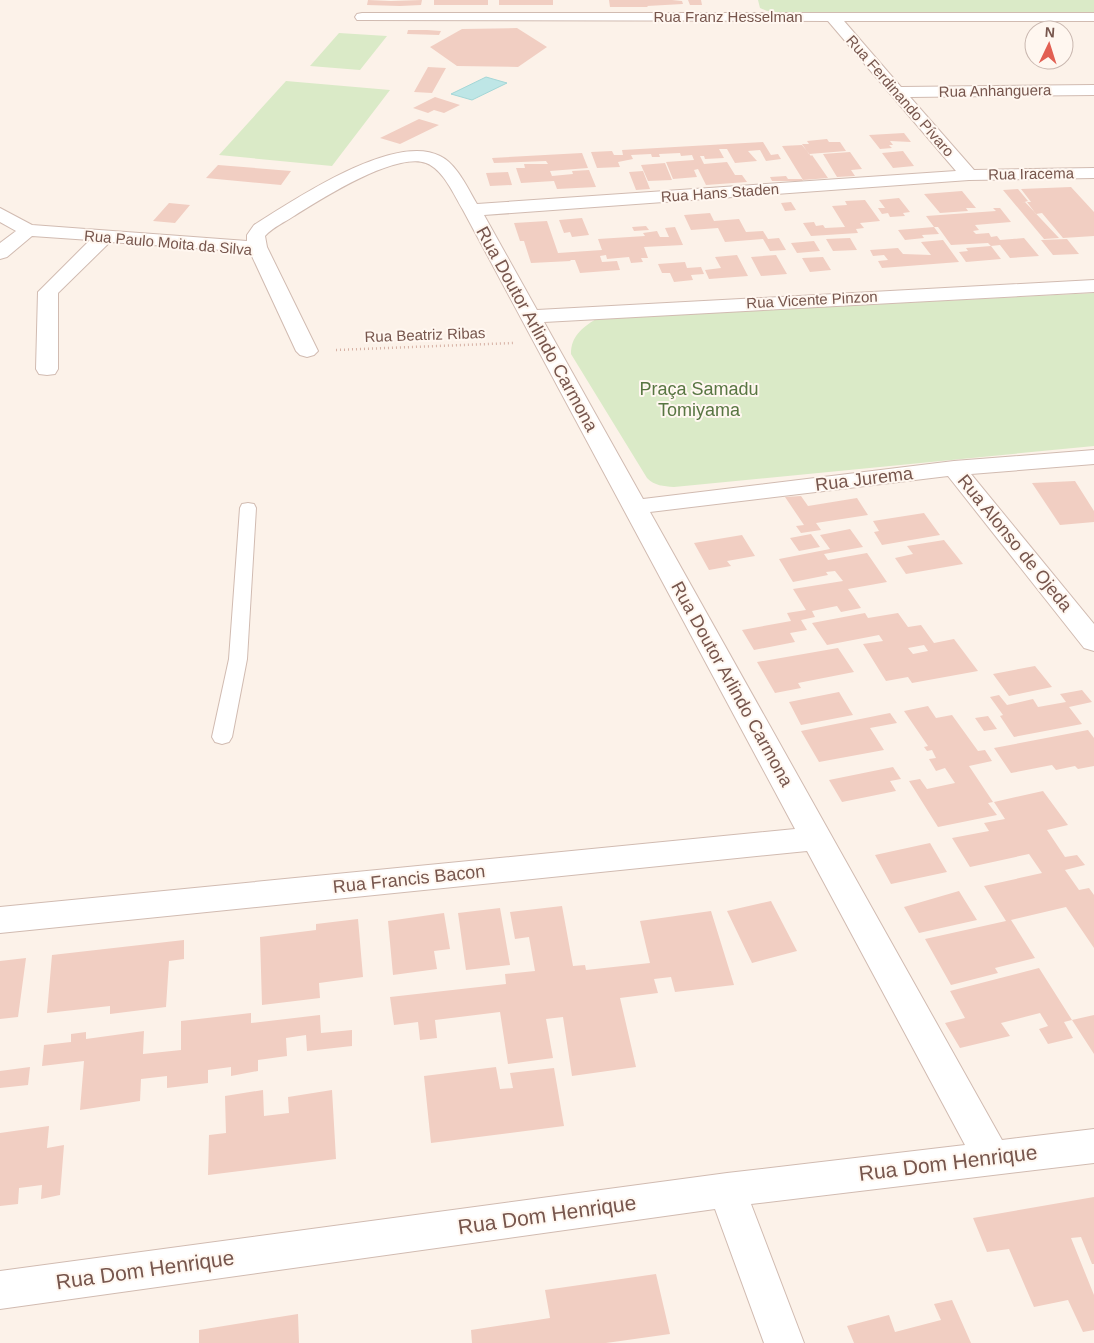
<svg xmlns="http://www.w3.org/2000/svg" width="1094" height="1343" font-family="Helvetica,sans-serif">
	<rect width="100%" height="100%" fill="#fcf2e9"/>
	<!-- green -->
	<path fill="#daeac7" d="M758,0H1094V14H790L767,11L760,8Z
		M339,33L387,36L360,70L310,66Z
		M286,81L390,90L332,166L219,155Z
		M1094,293V446L674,487C663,486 655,486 647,478L571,354C571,336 582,328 596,319Z"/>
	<!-- water -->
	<path fill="#bee6e6" stroke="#a4d7d7" d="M486,77L507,83L472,100L451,94Z"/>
	<!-- building -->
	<path fill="#f1cec2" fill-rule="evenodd" d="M368,0L391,1L422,0L421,5L400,6L367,5Z
		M434,0H488V5H434Z
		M499,0H553V5H499Z
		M609,0H672L682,1L683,4L647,6L648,7H610Z
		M688,0H701L702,5H690Z
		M517,28L547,47L518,67L457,66L430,47L462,29Z
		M408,30H427L441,31L439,35L407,34Z
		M428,67L446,68L432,93L414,92Z
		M435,97L460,105L444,113L434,110L428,113L413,108Z
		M419,119L439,125L400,144L380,138Z
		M904,133L911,142L890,141L893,145H889L892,148L880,149L869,135Z
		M827,139L829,142H840L846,151L809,154L802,144H809L807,141Z
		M763,142L771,155L778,154L781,159L766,161L760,150L748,151L757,161L735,163L727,149H719L724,158L705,159L704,156H700L704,164L727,162L735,175H742L747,182L706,185L698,169L694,170L697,177L673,179L666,162L694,160L692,155L681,156L680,153L659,154L660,157H652L651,154L631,155L633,159L618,162L620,167L597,168L591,152L612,151L614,155H623L622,150Z
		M802,145L811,156L812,155L828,178L803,180L782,146Z
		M903,151L914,166L893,168L882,153Z
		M850,152L862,169L851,170L855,176L837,177L823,154Z
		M582,153L588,168L550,171L552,176L573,174L572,171L589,170L596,187L557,189L554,181L521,183L516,168H525L524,164H548L546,161L494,163L492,158Z
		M665,163L672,180L648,181L641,165Z
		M218,165L291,171L281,185L206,178Z
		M643,171L650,189L636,190L629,172Z
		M508,172L512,185L490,186L486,173Z
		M786,176L788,179H802L803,181H772L770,177Z
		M1071,187L1094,212V236L1063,238L1042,213L1036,214L1027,202H1031L1021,189Z
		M1018,189L1028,201L1021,203L1025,202L1059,238L1044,239L1003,190Z
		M962,191L976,208H966L968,211L940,213L924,194Z
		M899,198L910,212L903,213L905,216L890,217L888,213L882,214L878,208H885L879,200Z
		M865,200L880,221L860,223L864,228L856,229L858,233L811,236L803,223L814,222L816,226L823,225L825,228L845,227L832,206L847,205L845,201Z
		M791,202L796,210L785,211L781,203Z
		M169,203L190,205L175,223L153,221Z
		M993,208H1000L1011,222L975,225L979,230L973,231L976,234L989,233L991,237L997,236L1000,240L1024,238L1039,256L1010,258L1000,245L991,246L1001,259L966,262L959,252L968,251L966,248L991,246L988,243L951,245L938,227H934L926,216L996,211Z
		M710,213L714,221L739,219L746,232L763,231L768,239L779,238L786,250L770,251L763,239L725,242L718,228L691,230L684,215Z
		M582,218L589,235L572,237L570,232L564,233L559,220Z
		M547,221L558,253L602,250L598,239L645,236L643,233L657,231L660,237H669L665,228L675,227L683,245L644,247L648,258H641L643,262L631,263L629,257L607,259L606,255L600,256L602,262L617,261L620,270L580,273L575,260H570L571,261L531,263L524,241H520L514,223Z
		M646,226L649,230L634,231L632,227Z
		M934,227L939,234L922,235L924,238L905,240L898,230Z
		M850,238L857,250L833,251L826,239Z
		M1067,239L1079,254L1053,255L1041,240Z
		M943,240L959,262L882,268L878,261L888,260L884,255L873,256L870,250L898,248L903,254L931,255L921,242Z
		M814,241L820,251L797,253L791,243Z
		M737,255L748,276L709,279L705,270L721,268L715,257Z
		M776,255L787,274L761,276L751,257Z
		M823,257L831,270L810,272L802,258Z
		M685,262L687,268L701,267L704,274L691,275L693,280L674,282L670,273H662L658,264Z
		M1075,481L1094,511V522L1060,525L1032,483Z
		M801,496L808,506L857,498L868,515L816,523L821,530L801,533L796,526L804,525L785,497Z
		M924,513L940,535L882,545L874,532L879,531L873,521Z
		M850,529L863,547L824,554L828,560L867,553L887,582L848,589L861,608L841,612L837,606L812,611L815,617L801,620L807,630L790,633L795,642L754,650L742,630L791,621L787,613L806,610L793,589L843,581L835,571L826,572L828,575L793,582L779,559L830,549L820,535Z
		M811,534L820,547L799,551L790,538Z
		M742,535L755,556L727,561L731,566L709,570L694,543Z
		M944,540L963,564L906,574L895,558L913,554L907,546Z
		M865,613L868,618L898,613L908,627L921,625L934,643L954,639L978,671L912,683L908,677L886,681L863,644L883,641L879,635L827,645L812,623ZM924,645L928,651L913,654L908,648Z
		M838,648L854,672L798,683L801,688L775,693L757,662Z
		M1035,666L1052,687L1009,696L993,674Z
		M1082,690L1092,702L1069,707L1082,724L1014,737L1000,716L1003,715L990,697L999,695L1007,705L1033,699L1038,707L1066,702L1060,694Z
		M839,692L853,715L801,725L789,702Z
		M928,706L936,718L952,715L978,751L985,750L992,761L969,766L993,802L988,803L997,815L938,827L909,781L920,779L927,789L955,783L945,768L936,771L929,759L936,758L932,750L927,751L924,747L928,746L904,711Z
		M890,713L897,723L870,728L884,750L819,762L801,731Z
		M988,716L997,729L984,731L975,718Z
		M1088,730L1094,738V766L1078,769L1075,766L1056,770L1052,765L1011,773L994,748Z
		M893,767L901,779L890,781L896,791L842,802L829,780Z
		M1043,791L1068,825L1047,830L1065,857L1077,855L1085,865L1065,870L1079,890L1089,888L1094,895V948L1066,907L1011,920L1035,958L995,968L998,973L951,985L925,939L1006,921L984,886L1042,873L1029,854L970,867L952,838L989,831L984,823L1005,819L994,802Z
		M930,843L947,872L891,884L875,855Z
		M959,891L977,920L919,933L904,907Z
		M771,901L797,951L752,963L727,911Z
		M562,906L573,966L585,965L586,970L650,963L640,921L711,911L734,985L675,992L671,977L654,979L658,993L620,998L636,1067L572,1076L563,1017L546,1019L553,1058L508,1064L500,1012L435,1020L437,1038L420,1040L418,1022L394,1025L390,997L506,984L505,974L535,971L529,937L515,939L510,912Z
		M500,908L510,965L466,970L458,913Z
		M444,913L450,949L434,951L437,969L393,975L388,921Z
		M358,919L363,977L319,983L320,998L262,1005L260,937L316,930V924Z
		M184,940V959L169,961L166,1007L110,1014V1006L47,1013L52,955Z
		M26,958L18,1017L0,1019V961Z
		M1039,968L1072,1020L1064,1022L1073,1038L1048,1044L1039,1029L1048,1026L1040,1013L1001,1023L1010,1036L960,1048L945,1023L965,1018L950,991Z
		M251,1013V1023L320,1015L321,1033L352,1030V1046L307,1051L306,1035L286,1038L287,1056L258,1060V1071L231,1076V1067L208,1070V1083L167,1088V1076L141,1079L140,1101L80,1110L84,1061L42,1066L44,1045L71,1042V1034L86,1032V1039L144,1031L143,1054L181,1050V1021Z
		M1094,1015V1054L1072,1020Z
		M30,1067L28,1085L0,1088V1071Z
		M496,1067L500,1089L513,1088L510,1073L554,1068L564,1126L431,1143L424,1076Z
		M263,1090L264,1116L289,1113L288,1097L332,1090L336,1159L208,1175L209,1135L226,1133L225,1096Z
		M49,1126L47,1148L64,1145L60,1195L41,1199L42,1185L19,1188L18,1204L0,1206V1133Z
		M1094,1197V1264H1092L1081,1237L1071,1238L1094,1295V1330L1083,1332L1068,1300L1034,1307L1009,1249L987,1252L973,1218Z
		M656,1274L670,1334L606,1343H472L471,1330L550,1318L545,1290Z
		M952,1300L971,1343H854L847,1326L889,1315L895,1332L941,1320L934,1304Z
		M298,1314L299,1343H199V1330Z"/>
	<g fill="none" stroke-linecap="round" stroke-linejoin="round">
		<defs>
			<path id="service" d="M248,503L254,504L256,508L247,659L232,737L229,742L222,744L215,742L212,737L229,659L240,508L242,504Z"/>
			<path id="minor" d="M362,13H1094V21H844L901,87L1094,85V95L910,97L974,170L1094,168V178L969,180L484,215L537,310L1094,280V292L544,322L643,499L954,461L1094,450V464L971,474L1094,624V651L1084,648L948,476L650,512L1002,1140L1094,1129V1163L751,1204L804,1343H764L715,1209L0,1309V1271L727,1173L965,1145L807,851L0,933V907L795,829L463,210C454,195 443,169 426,163C395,152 321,199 294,216C285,222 273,227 265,236L267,247L318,351L314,355L307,357L300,355L296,351L250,252L110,242L58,293V369L55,374L47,375L39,374L36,369L38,292L90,240L32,236L7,257L0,259V243L16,231L0,222V208L32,225L247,241V235L254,225C294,200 394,132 440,156C457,164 468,189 477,204L956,171L828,21L357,20L355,17L357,14Z"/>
		</defs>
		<!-- service casing -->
		<use href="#service" stroke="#d1bbb1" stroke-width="2"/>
		<!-- minor casing -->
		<use href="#minor" stroke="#d1bbb1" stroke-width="2"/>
		<!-- path -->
		<path stroke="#d6b1a4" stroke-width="2.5" stroke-dasharray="1 3" stroke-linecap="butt" d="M336,350L514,343"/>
		<!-- service -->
		<use href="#service" fill="#fff" fill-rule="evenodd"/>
		<!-- minor -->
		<use href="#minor" fill="#fff" fill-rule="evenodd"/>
	</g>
	<g text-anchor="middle" stroke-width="4" stroke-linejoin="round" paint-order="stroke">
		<!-- far-street labels -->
		<g font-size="15" fill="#77564d" stroke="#fff7f0">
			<text x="728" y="22">Rua Franz Hesselman</text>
			<text transform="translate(995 91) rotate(-1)" y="5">Rua Anhanguera</text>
			<text transform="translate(900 96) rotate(49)" y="5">Rua Ferdinando Pívaro</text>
			<text transform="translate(1031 174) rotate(-1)" y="5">Rua Iracema</text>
			<text transform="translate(720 193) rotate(-4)" y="5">Rua Hans Staden</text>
			<text transform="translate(168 243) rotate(5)" y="5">Rua Paulo Moita da Silva</text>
			<text transform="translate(812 300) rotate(-3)" y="5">Rua Vicente Pinzon</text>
			<text transform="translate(425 335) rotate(-2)" y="5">Rua Beatriz Ribas</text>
		</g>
		<!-- street labels -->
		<g font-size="18" fill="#77564d" stroke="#fff7f0">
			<text transform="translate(537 329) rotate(61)" y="6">Rua Doutor Arlindo Carmona</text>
			<text transform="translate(864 479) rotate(-7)" y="6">Rua Jurema</text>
			<text transform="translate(1015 543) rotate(51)" y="6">Rua Alonso de Ojeda</text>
			<text transform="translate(732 684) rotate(61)" y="6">Rua Doutor Arlindo Carmona</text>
			<text transform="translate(409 879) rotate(-6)" y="6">Rua Francis Bacon</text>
		</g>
		<!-- park labels -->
		<g font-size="18" fill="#587642" stroke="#fff7f0">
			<text x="699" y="395">Praça Samadu<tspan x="699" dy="21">Tomiyama</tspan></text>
		</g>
		<!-- near-street labels -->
		<g font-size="21" fill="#77564d" stroke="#fff7f0">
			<text transform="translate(948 1163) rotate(-7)" y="7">Rua Dom Henrique</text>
			<text transform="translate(547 1215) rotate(-8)" y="7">Rua Dom Henrique</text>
			<text transform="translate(145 1270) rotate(-8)" y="7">Rua Dom Henrique</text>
		</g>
	</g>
	<!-- north arrow -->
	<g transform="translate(1049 45) rotate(4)"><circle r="24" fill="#fff7f0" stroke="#c9b7af"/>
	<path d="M0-4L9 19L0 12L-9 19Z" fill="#e25f52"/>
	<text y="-8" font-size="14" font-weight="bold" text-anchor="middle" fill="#77564d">N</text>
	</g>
</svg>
